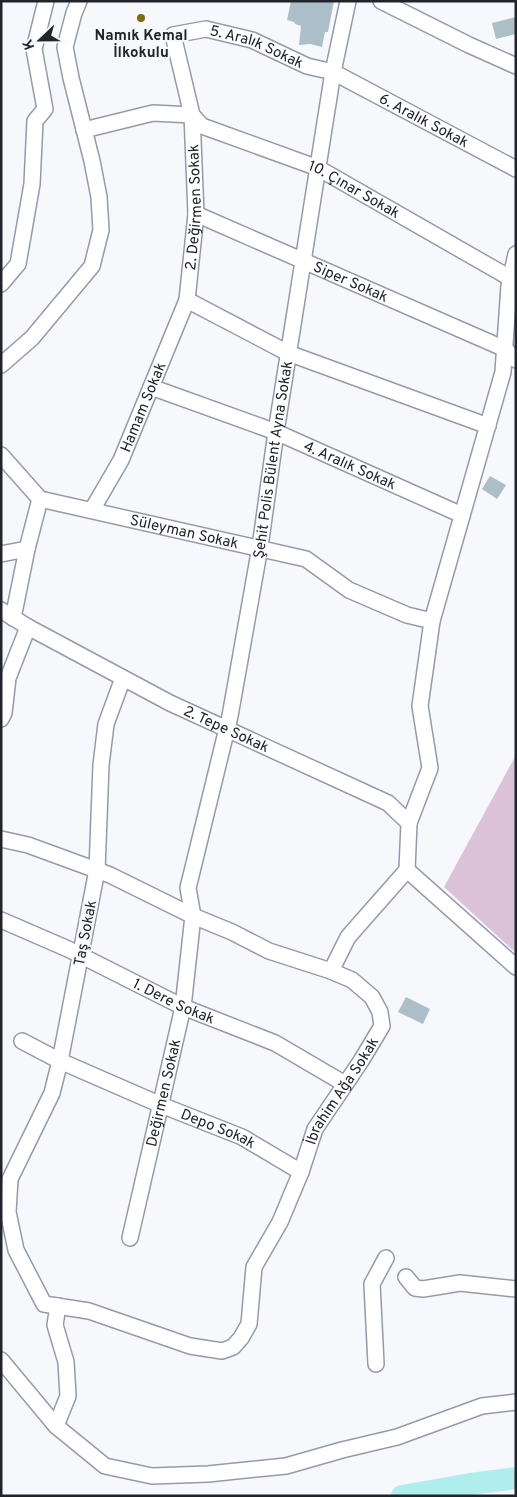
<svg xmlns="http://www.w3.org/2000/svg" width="517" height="1497" font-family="Overpass,sans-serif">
	<rect width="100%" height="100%" fill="#f7f8fc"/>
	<!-- green -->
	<path fill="#dcc2d9" d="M516,755V953L444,887Z"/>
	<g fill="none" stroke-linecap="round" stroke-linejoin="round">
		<!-- river -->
		<path stroke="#b0eeee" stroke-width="22" d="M402,1496L470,1484L516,1478"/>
	</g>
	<!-- building -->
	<path fill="#acbfc8" d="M291,1H334L328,32H325L322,47L310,44L299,45L301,26L295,24L294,22L287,20Z
		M516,17V34L496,39L492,23Z
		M490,476L506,485L497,499L482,489Z
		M406,997L430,1009L423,1024L398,1012Z"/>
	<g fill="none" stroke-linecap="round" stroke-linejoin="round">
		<defs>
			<g id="minor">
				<path d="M381,1L469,45L516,66"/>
				<path id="s1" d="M192,115L202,126L318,168L510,278"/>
				<path d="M84,130L153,113L192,115"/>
				<path id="s2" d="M196,214L505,349L516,360"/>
				<path d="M1,284L18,264L32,184L35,121L45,109L34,49L46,1"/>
				<path d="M187,300L288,353L488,426"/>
				<path d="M1,365L32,338L92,266L101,230L99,197L92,161L71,78L65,47L74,13L79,1"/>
				<path id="s3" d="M151,387L276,432L462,515"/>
				<path d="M1,455L40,499L27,549L1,554"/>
				<path id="s4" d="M40,499L306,559L349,590L407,615L432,621"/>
				<path id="s5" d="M92,510L121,460L187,300L196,214L192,115L173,35L206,29L252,40L307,66L333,72L516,169"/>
				<path id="s6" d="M1,610L28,627L170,703L388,803L409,823L407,870"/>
				<path d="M13,618L27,549"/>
				<path id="s7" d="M123,678L106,724L101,765L97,870L60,1061L52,1093L10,1179L8,1212L16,1250L44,1304L89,1311L190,1346L222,1351L233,1347L241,1338L249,1324L254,1267L280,1222L301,1172L315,1129L361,1061L382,1026L380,1012L372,997L352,980L331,971L348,937L407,870"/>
				<path d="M1,719L4,713L8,678L28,627"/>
				<path d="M409,823L430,768L420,706L432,621L503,372L509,286L516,254"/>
				<path d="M1,839L28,845L110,875L193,916L232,932L269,951L331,971"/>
				<path d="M407,870L516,967"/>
				<path id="s8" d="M1,920L68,949L183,1007L275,1043L345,1084"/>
				<path id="s9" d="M22,1041L60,1061L161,1105L242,1137L301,1172"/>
				<path id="s10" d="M130,1238L183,1007L193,916L188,888L230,716L260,547L276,432L333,72L348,1"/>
				<path d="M406,1277L415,1288L423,1289L460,1283L516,1289"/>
				<path d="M1,1360L56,1426L105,1466L152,1476L208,1474L286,1466L342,1450L397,1437L482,1406L516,1402"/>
				<path d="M376,1364L372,1284L386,1258"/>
				<path d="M56,1426L68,1396L66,1362L55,1325L58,1306"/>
			</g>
		</defs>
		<!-- minor casing -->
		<use href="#minor" stroke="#939bab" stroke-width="18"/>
		<!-- minor -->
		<use href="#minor" stroke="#fff" stroke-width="15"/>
	</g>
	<!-- markers -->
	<circle fill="#816b06" stroke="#f7f8fc" stroke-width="2" cx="141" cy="18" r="5"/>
	<g text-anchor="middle" stroke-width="4.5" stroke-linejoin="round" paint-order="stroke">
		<!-- poi labels -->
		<g font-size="15" font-weight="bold" fill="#21252b" stroke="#f7f8fc">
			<text x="141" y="40">Namık Kemal<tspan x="141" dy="17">İlkokulu</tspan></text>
		</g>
		<!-- street labels -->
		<g font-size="15" fill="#21252b" stroke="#f7f8fc">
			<text dy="5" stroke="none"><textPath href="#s5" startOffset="586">5. Aralık Sokak</textPath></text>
			<text dy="5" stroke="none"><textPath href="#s5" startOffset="770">6. Aralık Sokak</textPath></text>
			<text dy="5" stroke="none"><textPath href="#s1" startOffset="180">10. Çınar Sokak</textPath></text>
			<text dy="5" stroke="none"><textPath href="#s5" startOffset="324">2. Değirmen Sokak</textPath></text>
			<text dy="5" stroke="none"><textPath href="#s2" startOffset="169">Siper Sokak</textPath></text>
			<text dy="5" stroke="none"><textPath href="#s5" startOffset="115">Hamam Sokak</textPath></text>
			<text dy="5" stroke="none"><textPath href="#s10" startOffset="794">Şehit Polis Bülent Ayna Sokak</textPath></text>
			<text dy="5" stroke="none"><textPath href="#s3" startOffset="214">4. Aralık Sokak</textPath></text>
			<text dy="5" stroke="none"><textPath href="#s4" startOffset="148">Süleyman Sokak</textPath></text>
			<text dy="5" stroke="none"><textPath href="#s6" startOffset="255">2. Tepe Sokak</textPath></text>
			<text transform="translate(85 933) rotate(-79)" y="5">Taş Sokak</text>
			<text dy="5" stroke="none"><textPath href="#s8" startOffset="191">1. Dere Sokak</textPath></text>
			<text dy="5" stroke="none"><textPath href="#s7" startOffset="1131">İbrahim Ağa Sokak</textPath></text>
			<text dy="5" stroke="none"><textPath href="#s10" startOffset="149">Değirmen Sokak</textPath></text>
			<text dy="5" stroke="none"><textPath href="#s9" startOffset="215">Depo Sokak</textPath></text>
		</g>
	</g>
	<!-- border -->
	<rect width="517" height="1497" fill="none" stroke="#21252b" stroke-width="5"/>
	<!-- north arrow -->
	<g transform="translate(40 40) rotate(248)" stroke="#f7f8fc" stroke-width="4" paint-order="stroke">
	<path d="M0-4L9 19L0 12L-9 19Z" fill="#21252b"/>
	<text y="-8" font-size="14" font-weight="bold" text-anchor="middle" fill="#21252b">K</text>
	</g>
</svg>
